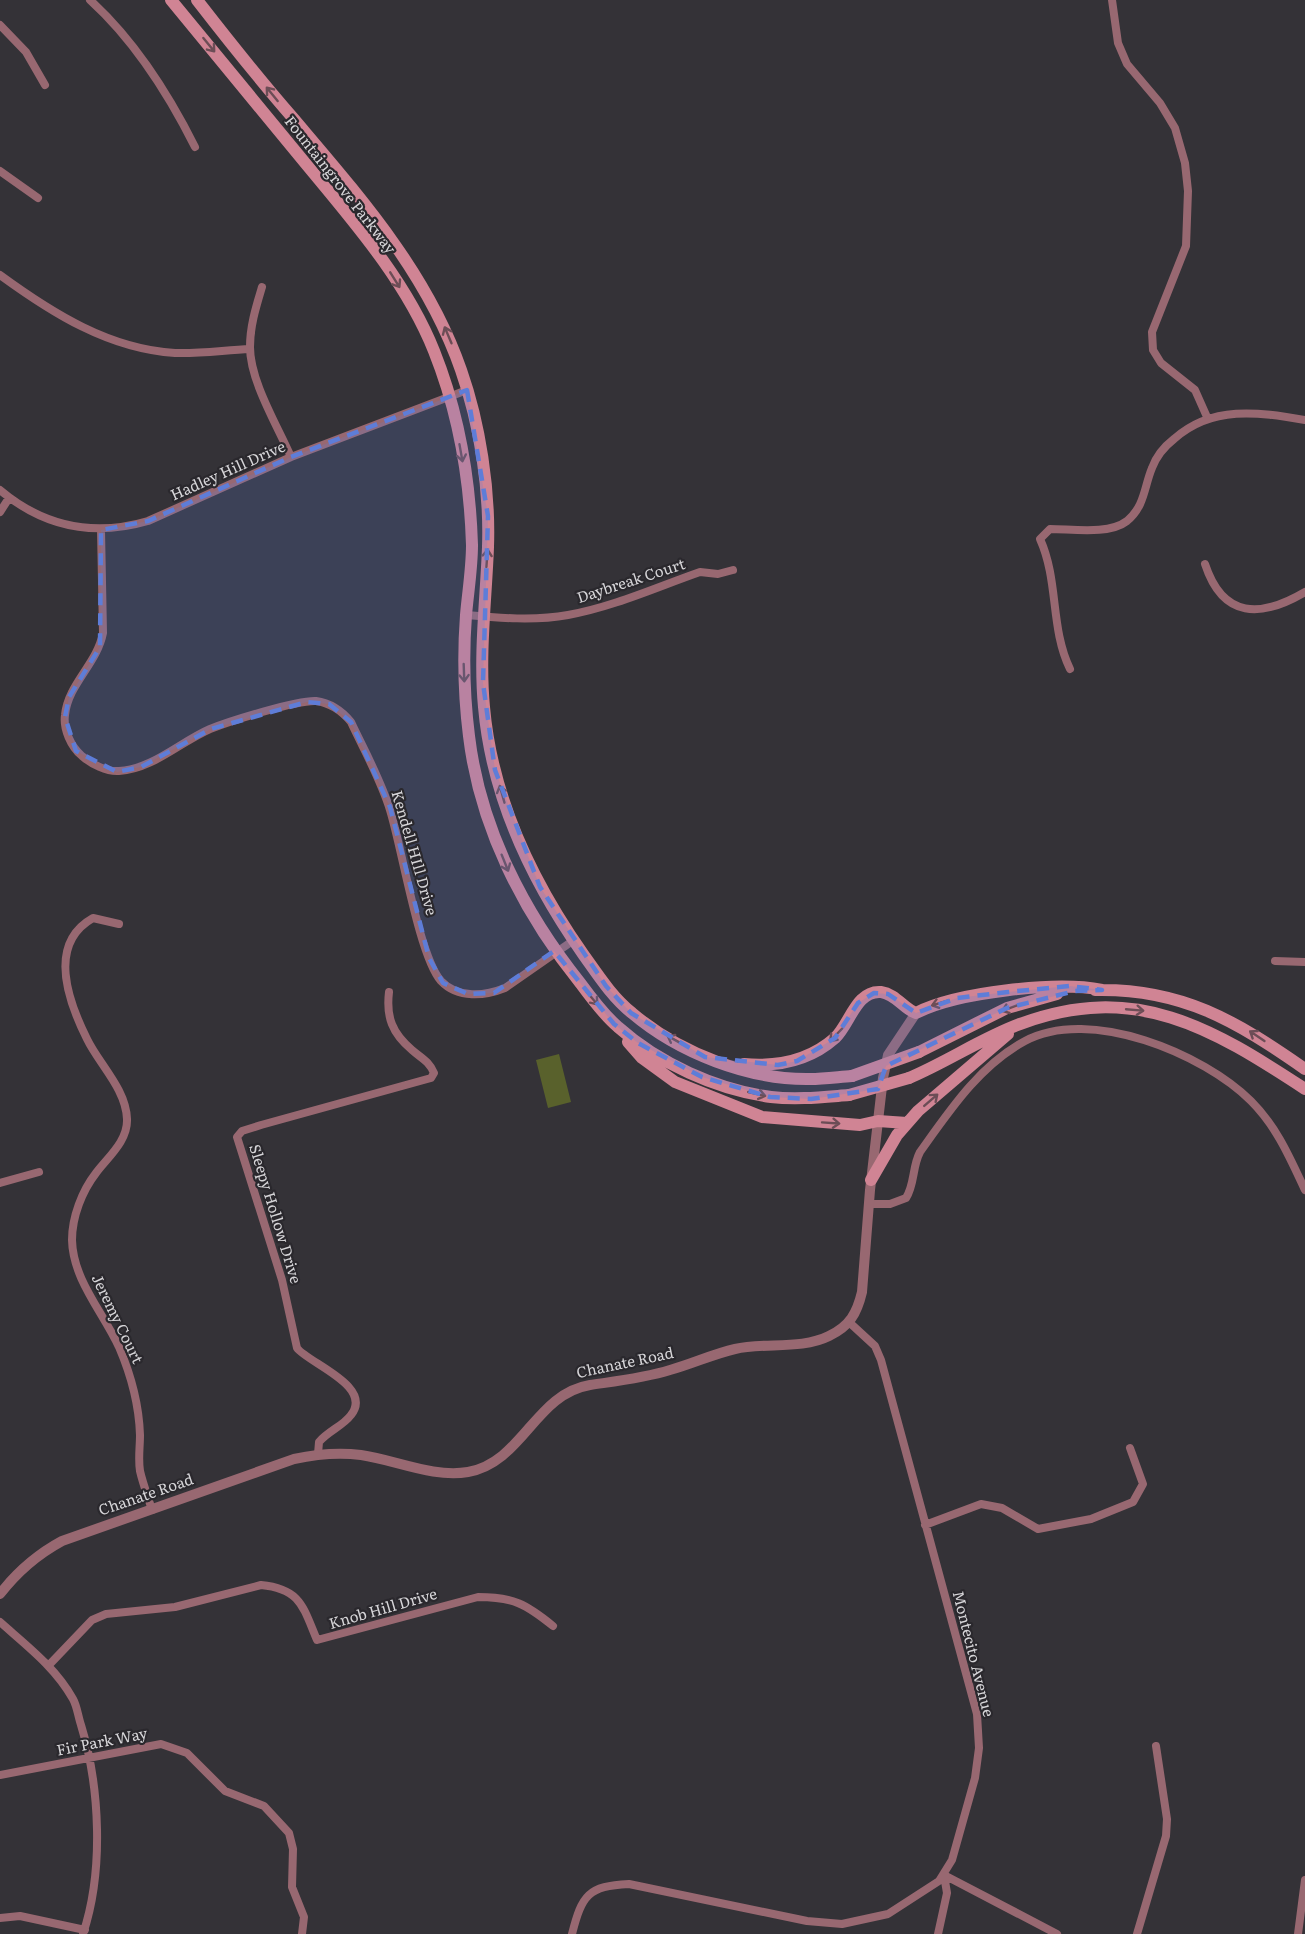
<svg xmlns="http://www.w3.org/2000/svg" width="1305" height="1934" font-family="Literata,serif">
	<rect width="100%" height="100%" fill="#343237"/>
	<!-- green -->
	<path fill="#59612c" d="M559,1054L571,1102L548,1108L536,1060Z"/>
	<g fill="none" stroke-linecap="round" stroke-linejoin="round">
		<!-- minor -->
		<path stroke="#986871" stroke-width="8" d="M90,0C134,40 169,95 195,147
			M1112,0L1118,43L1127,64L1160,103L1175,128L1185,163L1188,191L1186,246L1152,332L1153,350L1161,363L1195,390L1207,417
			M0,25L26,52L45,85
			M0,171L38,198
			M0,275C52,313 109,349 175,353C200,354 225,350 250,349
			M262,287C256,307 250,326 250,347C250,381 277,425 291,457
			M0,490C44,527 93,537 148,521L291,457L467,390
			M0,512L9,498
			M101,530L103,633C97,664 68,684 65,715C63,729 71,747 82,756C91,764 107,772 119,771C153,769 180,742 210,729C230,721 297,700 316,701C331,703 342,711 351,722C364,750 381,780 390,810C402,848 419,956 441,981C458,999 485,996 505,988L574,940
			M1205,564C1223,619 1261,618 1305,592
			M466,615C499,618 535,621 568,615C613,607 657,587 700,572L718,574L733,570
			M1070,669C1050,628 1059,581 1040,539L1050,529C1072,529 1109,535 1127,521C1145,506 1144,487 1152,468C1156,457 1165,446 1174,439C1212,405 1258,412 1305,420
			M119,924L93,918C47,944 68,1001 87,1039C99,1064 126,1089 127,1119C128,1141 108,1157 96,1173C82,1191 72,1217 72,1240C73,1280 103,1312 119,1347C131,1375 139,1404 140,1435C140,1447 138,1459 140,1471C143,1484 148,1497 152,1510
			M1275,961L1305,962
			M0,1183L39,1172
			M869,1204H890L906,1198C915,1184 912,1167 920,1152C950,1110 979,1066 1025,1041C1090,1006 1204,1054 1251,1101C1277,1127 1290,1158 1305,1190
			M318,1454L319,1442C328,1431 343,1426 351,1415C374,1386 308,1363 297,1348L282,1280L237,1137L242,1131L261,1125L431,1078L434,1073C429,1061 421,1058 412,1050C392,1033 386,1017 389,992
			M925,1525L981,1504L1002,1508L1038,1529L1091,1519L1133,1502L1143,1484L1130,1448
			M0,1622C27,1646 55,1667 73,1699C77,1706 78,1716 81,1725C100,1787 104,1871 83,1934
			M49,1665L92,1620L106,1614L175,1607L261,1585C301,1589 303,1607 317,1640L478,1597C513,1597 526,1604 553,1626
			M0,1775L161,1744L187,1753L225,1791L264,1806L289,1833L293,1849L292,1887L304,1917L302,1934
			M944,1875L1057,1934
			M0,1918L20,1916L85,1930
			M572,1934C582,1895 588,1886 629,1884L807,1921L842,1924L888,1914L939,1881L952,1860L975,1778L979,1748L977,1714L881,1360L875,1346L850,1323
			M938,1934L947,1893L944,1875
			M1137,1934L1166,1836L1167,1819L1156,1746
			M1298,1934L1305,1880"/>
		<!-- tertiary -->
		<path stroke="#986871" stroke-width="10" d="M0,1594C17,1572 38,1554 62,1541L294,1459C317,1454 338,1452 361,1455C396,1460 433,1478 468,1472C523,1462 535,1394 590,1385C617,1381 644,1378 670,1370C692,1364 713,1354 735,1349C765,1342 801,1350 829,1336C850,1326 857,1313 862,1292L870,1190L883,1078L888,1055L916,1013"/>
		<!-- secondary -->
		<path stroke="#d08494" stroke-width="12" d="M171,0C216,55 261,110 306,164C354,222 406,281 434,351C458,411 470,480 472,545C472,568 468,592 466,615C463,655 464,696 469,736C480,828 524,913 581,984C592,999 604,1015 618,1027C658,1063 717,1090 771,1097C797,1100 823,1097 849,1095
			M197,0C228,40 260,80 293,118C359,196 427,272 461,370C480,424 490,490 488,547C486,600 479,654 484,707C492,798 531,880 583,954C598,975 612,997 632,1013C679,1053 749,1080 810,1079C824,1079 838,1077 852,1076
			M1095,990C1182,988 1236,1021 1305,1069
			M628,1042L642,1058L675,1082L762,1117L860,1125L878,1121L907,1123
			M919,1052L1007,1008L1057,994
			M744,1064C777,1067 809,1061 835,1038C850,1024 856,990 881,992C896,994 904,1009 916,1013C957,992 1057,981 1102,990
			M909,1078C947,1062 982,1038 1020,1024C1135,981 1212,1028 1305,1089
			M871,1180L897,1135L918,1111L1008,1034"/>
		<!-- secondary-bridge -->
		<path stroke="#d08494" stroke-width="12" d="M852,1076L919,1052
			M849,1095L909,1078"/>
	</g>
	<!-- one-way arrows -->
	<defs><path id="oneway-shaft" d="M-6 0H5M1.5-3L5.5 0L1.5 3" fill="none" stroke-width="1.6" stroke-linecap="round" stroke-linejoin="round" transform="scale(1.5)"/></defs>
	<g stroke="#6c4d56">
		<use href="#oneway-shaft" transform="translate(209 45) rotate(51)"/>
		<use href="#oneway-shaft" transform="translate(272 94) rotate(-129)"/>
		<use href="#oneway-shaft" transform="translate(395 280) rotate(58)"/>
		<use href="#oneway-shaft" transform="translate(448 335) rotate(-113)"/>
		<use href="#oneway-shaft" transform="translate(461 453) rotate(80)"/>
		<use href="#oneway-shaft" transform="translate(487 558) rotate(-86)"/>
		<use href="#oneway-shaft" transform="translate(464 673) rotate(88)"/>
		<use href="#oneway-shaft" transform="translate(502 794) rotate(-106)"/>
		<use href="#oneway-shaft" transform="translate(505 863) rotate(68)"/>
		<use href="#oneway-shaft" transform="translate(592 998) rotate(50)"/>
		<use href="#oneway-shaft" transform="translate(940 1003) rotate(163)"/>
		<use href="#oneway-shaft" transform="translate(1010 1008) rotate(159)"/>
		<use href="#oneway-shaft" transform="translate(1135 1010) rotate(5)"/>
		<use href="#oneway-shaft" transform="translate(836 1035) rotate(134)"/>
		<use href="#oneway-shaft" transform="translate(1257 1036) rotate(-146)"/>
		<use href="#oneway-shaft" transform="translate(675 1040) rotate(-151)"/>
		<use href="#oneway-shaft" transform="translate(757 1094) rotate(13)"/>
		<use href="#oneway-shaft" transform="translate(931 1100) rotate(-41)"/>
		<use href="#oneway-shaft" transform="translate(831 1123) rotate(4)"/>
	</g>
	<!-- marked area -->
	<path fill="#5e7dd8" fill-opacity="0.2" stroke="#5e7dd8" stroke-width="4.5" stroke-dasharray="12 8" stroke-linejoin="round" d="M467,390L488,516L483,683L495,770L540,887L606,986L631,1013L705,1057L778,1065L797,1061L835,1038L858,1003L874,993L888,994L916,1013L957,998L1008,992L1070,986L1102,990L1075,991L1007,1008L886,1066L878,1089L811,1099L770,1097L702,1077L638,1043L614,1024L554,951L494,993L468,994L443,983L429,958L390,807L351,722L329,704L307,702L211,729L141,767L117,772L76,751L65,717L69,697L100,647L101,530L148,521L291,457Z"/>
	<g text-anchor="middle" stroke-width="4.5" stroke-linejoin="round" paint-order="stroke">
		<!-- street labels -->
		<g font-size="15" fill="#d6d5d8" stroke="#2a282d">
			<text transform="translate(340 185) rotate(52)" y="5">Fountaingrove Parkway</text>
			<text transform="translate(228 471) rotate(-24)" y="5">Hadley Hill Drive</text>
			<text transform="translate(631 581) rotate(-18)" y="5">Daybreak Court</text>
			<text transform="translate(414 853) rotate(74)" y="5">Kendell HIll Drive</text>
			<text transform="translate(275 1214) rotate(73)" y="5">Sleepy Hollow Drive</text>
			<text transform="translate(117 1319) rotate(64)" y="5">Jeremy Court</text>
			<text transform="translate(625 1363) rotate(-12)" y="5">Chanate Road</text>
			<text transform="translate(146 1495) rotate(-19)" y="5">Chanate Road</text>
			<text transform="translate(383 1609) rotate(-16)" y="5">Knob Hill Drive</text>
			<text transform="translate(973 1654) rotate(76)" y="5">Montecito Avenue</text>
			<text transform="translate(102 1742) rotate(-11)" y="5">Fir Park Way</text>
		</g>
	</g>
</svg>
